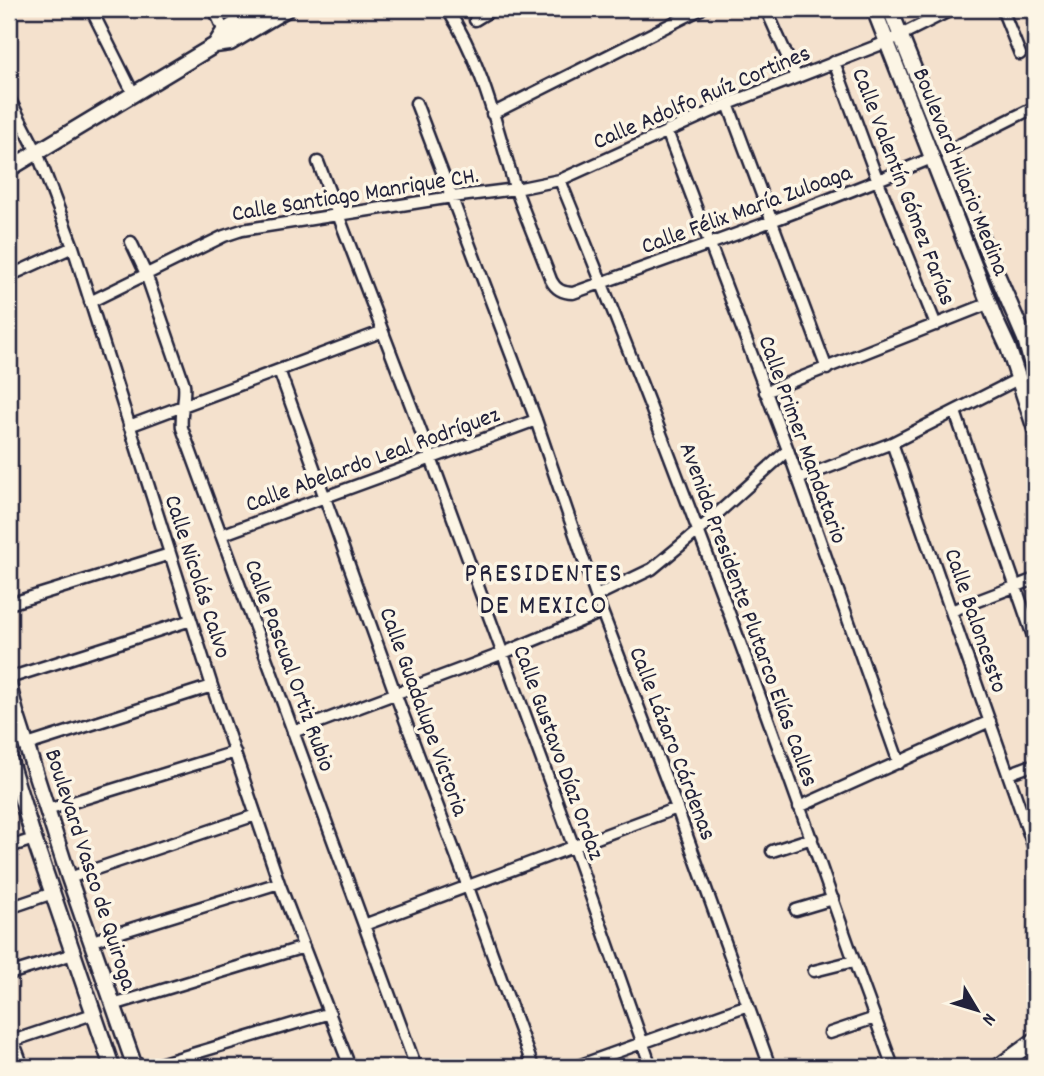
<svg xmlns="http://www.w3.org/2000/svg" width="1044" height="1076" font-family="Dekko,sans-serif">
	<rect width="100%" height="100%" fill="#f4e1cd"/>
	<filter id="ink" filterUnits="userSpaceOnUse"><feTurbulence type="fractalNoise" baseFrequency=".0143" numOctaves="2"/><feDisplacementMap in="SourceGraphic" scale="14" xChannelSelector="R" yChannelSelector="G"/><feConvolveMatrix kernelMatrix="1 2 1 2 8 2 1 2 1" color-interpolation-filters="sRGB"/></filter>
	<g filter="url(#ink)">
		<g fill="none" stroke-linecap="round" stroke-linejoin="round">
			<defs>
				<path id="street" d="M91,9L133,93
					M214,9L226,36
					M447,9C482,61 496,125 514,184C525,216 539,248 551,280C556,290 563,293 573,293C694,250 814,207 932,158
					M766,9L796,76
					M1002,9L1020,54
					M475,20L493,9
					M834,62L878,181L936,325
					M9,98L37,152L73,247L212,686L279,883L350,1067
					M416,103L536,420L596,596L677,808L770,1067
					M728,104L827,369
					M492,114L701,9
					M667,131L788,450L899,763
					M947,151L1035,107
					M318,162L431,458L574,848L651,1067
					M560,180C665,436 762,696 853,958C866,994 880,1031 893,1067
					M131,242L146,274L184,384C186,399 180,413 182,428L416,1067
					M9,276L73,247
					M90,302L224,236L242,230L452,197L516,189L560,180L728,104L887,42L953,9
					M279,370L395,693L468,887L533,1067
					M765,392L990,303
					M955,412L1035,642
					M129,426L381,332
					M892,443L1035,851
					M798,479L892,443L1018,379
					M221,535L536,420
					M596,596L652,569L698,531L788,450
					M9,604L170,554
					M951,611L1035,579
					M9,678L191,620
					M293,732L501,654L602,612
					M27,745L212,686
					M1008,774L1035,764
					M799,807L990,721
					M47,810L235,752
					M9,847L34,839
					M772,851L812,838
					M69,878L256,815
					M9,908L53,893
					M796,910L833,899
					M364,925L677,808
					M92,941L279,883
					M814,971L854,961
					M9,974L73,954
					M113,1005L304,947
					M830,1033L875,1018
					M13,1040L23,1067
					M9,1042L93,1014
					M149,1067L330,1013
					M575,1067L748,1005"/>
				<path id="secondary" d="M874,9L995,319L1008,347L1035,429
					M890,9L986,249L1025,339L1035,376
					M215,45L224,31L261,9
					M9,169L215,45L230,43L287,9
					M9,685L16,713L69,878L135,1067
					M9,758L34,839L112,1067
					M998,1067L1035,1040"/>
			</defs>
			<!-- street casing -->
			<use href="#street" stroke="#22223b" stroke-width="15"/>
			<!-- secondary casing -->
			<use href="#secondary" stroke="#22223b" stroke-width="19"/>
			<!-- street -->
			<use href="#street" stroke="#fcf5e5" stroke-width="10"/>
			<!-- secondary -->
			<use href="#secondary" stroke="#fcf5e5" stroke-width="14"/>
		</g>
	</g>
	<g text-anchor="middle" stroke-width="7" stroke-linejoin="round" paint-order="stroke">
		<!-- street labels -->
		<g font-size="24" fill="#22223b" stroke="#fcf5e5">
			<text transform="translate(701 96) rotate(-23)" y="8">Calle Adolfo Ruíz Cortines</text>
			<text transform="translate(962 171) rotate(68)" y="8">Boulevard Hilario Medina</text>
			<text transform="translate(905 186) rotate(69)" y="8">Calle Valentín Gómez Farías</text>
			<text transform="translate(355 193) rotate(-9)" y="8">Calle Santiago Manrique CH.</text>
			<text transform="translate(746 208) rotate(-20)" y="8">Calle Félix María Zuloaga</text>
			<text transform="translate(804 439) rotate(70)" y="8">Calle Primer Mandatario</text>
			<text transform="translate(372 458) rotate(-20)" y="8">Calle Abelardo Leal Rodríguez</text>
			<text transform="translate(199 576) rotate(72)" y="8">Calle Nicolás Calvo</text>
			<text transform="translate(750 614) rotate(70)" y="8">Avenida Presidente Plutarco Elías Calles</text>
			<text transform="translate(977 620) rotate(71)" y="8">Calle Baloncesto</text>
			<text transform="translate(291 665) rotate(70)" y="8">Calle Pascual Ortiz Rubio</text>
			<text transform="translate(425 711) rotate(70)" y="8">Calle Guadalupe Victoria</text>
			<text transform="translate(674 743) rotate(69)" y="8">Calle Lázaro Cárdenas</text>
			<text transform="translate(560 752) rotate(70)" y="8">Calle Gustavo Díaz Ordaz</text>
			<text transform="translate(92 869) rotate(72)" y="8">Boulevard Vasco de Quiroga</text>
		</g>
		<!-- quarter labels -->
		<g font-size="28" letter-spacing="2" fill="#22223b" stroke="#fcf5e5">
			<text x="544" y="581">PRESIDENTES<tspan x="544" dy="32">DE MEXICO</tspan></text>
		</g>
	</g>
	<!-- margin -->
	<rect width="1044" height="1076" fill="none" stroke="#fcf5e5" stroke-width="35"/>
	<rect x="18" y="18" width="1009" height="1041" fill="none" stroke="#22223b" stroke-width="2.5" filter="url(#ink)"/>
	<!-- north arrow -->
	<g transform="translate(977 1010) rotate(128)" stroke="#fcf5e5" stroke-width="5" paint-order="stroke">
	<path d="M0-5L12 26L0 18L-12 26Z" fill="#22223b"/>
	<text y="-10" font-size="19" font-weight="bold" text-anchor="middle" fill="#22223b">N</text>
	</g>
</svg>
